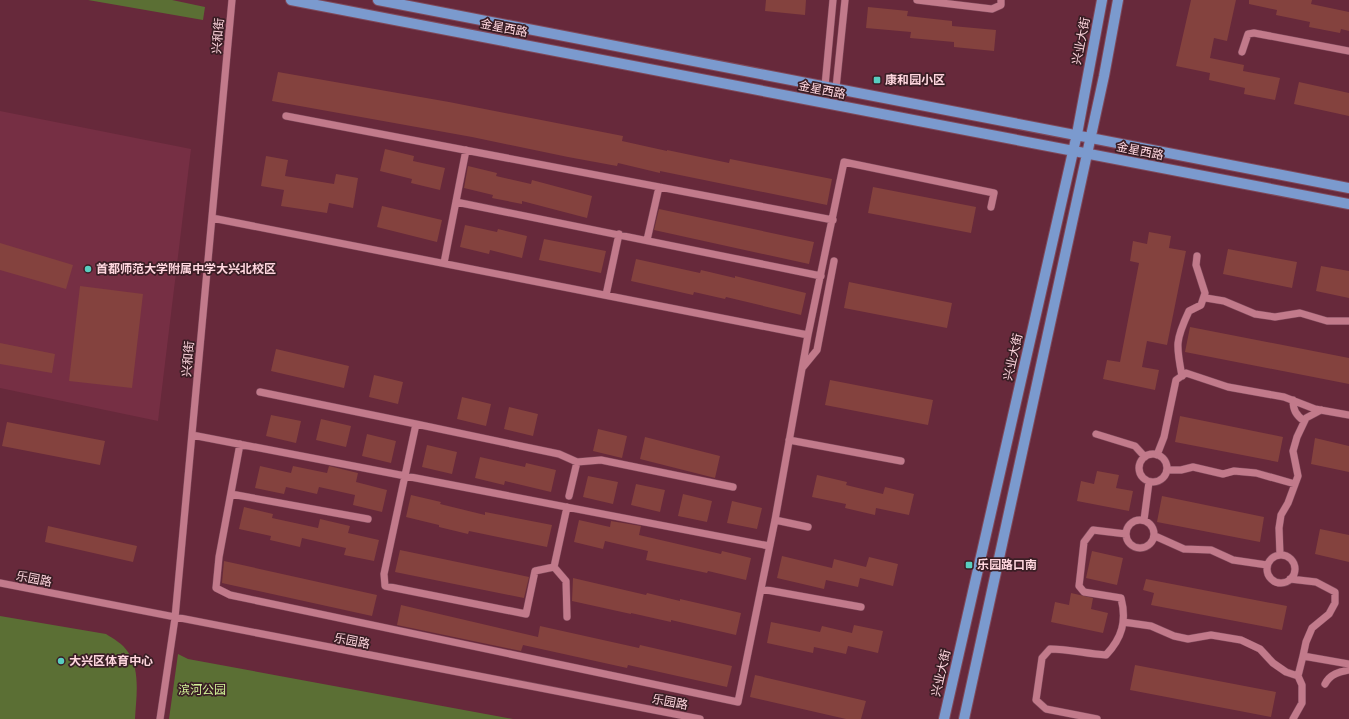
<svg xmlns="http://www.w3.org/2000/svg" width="1349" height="719" font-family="Ubuntu,'Noto Sans SC',sans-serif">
	<rect width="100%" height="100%" fill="#67293b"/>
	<!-- built -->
	<path fill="#762f44" d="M0,111L191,149L158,421L0,388Z"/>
	<!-- green -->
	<path fill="#5b6f34" d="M88,0H172L205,7L203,20Z
		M0,616L106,634C114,639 123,644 128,652C141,671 136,698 135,719H0Z
		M178,654L188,659L513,719H169Z"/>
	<!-- building -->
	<path fill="#84423e" d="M766,0H806L805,15L765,11Z
		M1191,0H1236L1227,41L1214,38L1210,58L1244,65L1243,71L1280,78L1275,100L1244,94L1245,88L1209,80L1210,73L1176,66Z
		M1249,0H1312L1311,4L1349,12V31L1341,29L1340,33L1309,27L1310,22L1276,15L1277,10L1249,4Z
		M868,7L908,11L907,16L952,21V26L996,30L994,51L954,47V42L910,38L911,32L866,28Z
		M278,72L449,102L623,136L622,141L667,151V150L729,163L730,159L832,179L827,205L660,171V173L618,163L617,166L568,157L472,137L272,101Z
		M1299,82L1349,93V116L1294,104Z
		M385,149L414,156L413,161L445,168L440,190L411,183L412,179L380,171Z
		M266,156L288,160L285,176L334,184L336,174L358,178L353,208L329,203L327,213L281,206L284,190L261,186Z
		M468,166L497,173L496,176L531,184L532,180L592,196L587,218L522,201V204L492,198L493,195L464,188Z
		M873,187L976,207L971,233L868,213Z
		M382,206L442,220L437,242L377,227Z
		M659,209L814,242L809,264L654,230Z
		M465,225L497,232L498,229L527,236L522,258L490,250L489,254L460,247Z
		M1149,232L1171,236L1169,248L1186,251L1167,345L1147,341L1142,367L1159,370L1155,390L1103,379L1107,360L1120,362L1139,263L1130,261L1133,241L1147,244Z
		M544,239L606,251L601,273L539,260Z
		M0,243L73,265L66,289L0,270Z
		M1228,249L1297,262L1292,288L1223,274Z
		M636,259L700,273L701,270L735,278V276L806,293L801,315L726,297L725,299L694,292L693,295L631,281Z
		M1321,266L1349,271V298L1316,291Z
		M849,282L952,303L947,328L844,308Z
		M80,286L143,294L132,388L69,381Z
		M1190,327L1349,358V384L1185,352Z
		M0,343L55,354L52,373L0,364Z
		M276,349L349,366L344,388L271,371Z
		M374,375L403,382L398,404L369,397Z
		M830,380L933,400L928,425L825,405Z
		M462,397L491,404L486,426L457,419Z
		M509,407L538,414L533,436L504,429Z
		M271,415L301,421L296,443L266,436Z
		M1180,416L1283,437L1278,462L1175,442Z
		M321,419L351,426L346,447L316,440Z
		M7,422L105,441L100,465L2,446Z
		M598,429L627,436L622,458L593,451Z
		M367,434L396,441L391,463L362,456Z
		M645,437L720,456L715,478L640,459Z
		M1315,438L1349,446V472L1311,464Z
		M427,445L457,452L452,474L422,467Z
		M480,457L525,467L526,463L556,470L551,492L505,481L504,485L475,478Z
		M260,466L291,473L293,466L327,473L329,466L358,473L356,482L387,490L382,512L353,505L355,495L319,487L317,494L286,487L284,494L255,488Z
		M1097,471L1119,475L1116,488L1133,491L1129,511L1077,501L1081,481L1094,484Z
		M817,475L847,482L846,485L883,494L885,487L914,494L909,515L876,508L875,515L845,508L846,504L812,497Z
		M588,476L618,482L613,504L583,497Z
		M636,484L665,490L660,512L631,505Z
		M683,494L712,501L707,522L678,516Z
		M411,495L441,502L440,504L485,515V512L552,525L547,547L469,531L468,534L439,527V525L406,517Z
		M1162,496L1264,517L1260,542L1157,522Z
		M732,501L762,508L757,529L727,523Z
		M244,507L273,514L272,518L318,528L320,519L350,526L348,533L379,540L374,561L344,555L346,548L302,538L300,547L270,540L271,536L239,529Z
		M579,520L610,527L611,521L641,526L639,535L721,554L722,551L751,558L746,580L708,571L707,573L646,560L648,551L605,541L603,549L574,542Z
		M48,526L137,546L133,562L45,542Z
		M1320,529L1349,535V562L1315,554Z
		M400,550L529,577L524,598L395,572Z
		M1092,551L1123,558L1117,585L1086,578Z
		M782,556L832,568L834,559L866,567L869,557L898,564L893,586L860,578L858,587L826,580L824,589L777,578Z
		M224,561L377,595L372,616L222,583Z
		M573,578L646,595L647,593L680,601V599L741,613L736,635L671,620V622L631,613V614L572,601Z
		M1146,579L1287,606L1282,630L1151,605L1154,593L1143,590Z
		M1071,593L1093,598L1091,609L1108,613L1103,633L1051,622L1055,602L1069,605Z
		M401,605L538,637L540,626L639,648L640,645L732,666L727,687L628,665L627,668L523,645L521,651L397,625Z
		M771,622L820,632L822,626L852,633L854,625L883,631L878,653L848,646L846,654L814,647L813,653L767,643Z
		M1135,665L1276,692L1271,717L1130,690Z
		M755,675L866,701L861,719H846L750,697Z"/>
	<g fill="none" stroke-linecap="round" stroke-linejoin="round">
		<defs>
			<path id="minor" d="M917,0L992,9L1001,5V0
				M1242,52L1248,34L1254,33L1349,51
				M825,86L833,0
				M836,88L845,0
				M286,116L833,220
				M456,202L821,276
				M212,218L808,335L844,162L994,193L991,207
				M647,240L659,187
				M444,263L466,150
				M606,295L619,234
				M1206,298L1224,301L1255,314L1275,317L1300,313L1327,321H1349
				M803,367L817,350L834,261
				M1182,376C1176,345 1175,341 1189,311L1201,305L1205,293L1196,265L1197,256
				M260,392L416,424
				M1293,400C1293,410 1296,415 1304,421
				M1096,434L1135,446L1145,457
				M192,435L769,546
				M789,440L901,461
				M240,444L219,557L216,588L230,595L738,702L775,520L808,335
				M1139 468a14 14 0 1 1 28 0a14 14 0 1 1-28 0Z
				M1157,455L1164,437L1176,380L1186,373L1228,387L1284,397L1315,409L1349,415
				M1167,470H1181L1193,467L1223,474L1234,471L1256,473L1295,484
				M231,494L368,519
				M569,496L577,462
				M567,507L554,567L535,571L526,614L385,586L384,574L416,424L559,454L577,462L601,460L733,487
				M1126 534a14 14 0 1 1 28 0a14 14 0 1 1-28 0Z
				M775,520L808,527
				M1144,520L1149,482
				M1155,536L1184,549L1211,550L1233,560L1267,565
				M1267 569a14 14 0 1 1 28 0a14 14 0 1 1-28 0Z
				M1280,555L1279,528L1281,515L1288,503L1298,476L1293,451L1297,437L1306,418L1321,410
				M554,567L566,581L567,617
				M1290,579L1316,582L1335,592V603L1329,614L1312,628L1306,642L1303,656
				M0,583L700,719
				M761,589L861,607
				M1123,622L1151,626L1174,636L1188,639L1211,635L1241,640L1260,649L1273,663L1286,672L1298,676
				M1325,684C1330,674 1339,672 1349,670
				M160,719L175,618L232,0
				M1097,719L1046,709L1036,700L1042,658L1050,649C1069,649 1087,654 1106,655C1122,638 1127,621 1121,598L1084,592L1079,586L1084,542L1093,530L1126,534
				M1293,719L1302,703V685L1298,676L1303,656L1349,664"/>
			<path id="major" d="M291,0L1349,204
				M378,0L1349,188
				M944,719L1077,134L1102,0
				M964,719L1104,76L1118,0"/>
		</defs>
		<!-- minor casing -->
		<use href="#minor" stroke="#7f495a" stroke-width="8"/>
		<!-- major casing -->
		<use href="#major" stroke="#7f495a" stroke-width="12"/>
		<!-- minor -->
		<use href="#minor" stroke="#c27a8b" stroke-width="7"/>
		<!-- major -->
		<use href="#major" stroke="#7b9ace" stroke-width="10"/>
	</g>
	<!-- markers -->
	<g fill="#58cec0" stroke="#3a1e25" stroke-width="1.5">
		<rect x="873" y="76" width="8" height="8" rx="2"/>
		<circle cx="88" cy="269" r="4"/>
		<rect x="965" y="561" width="8" height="8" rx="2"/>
		<circle cx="61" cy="661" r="4"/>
	</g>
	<g text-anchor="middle" stroke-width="3.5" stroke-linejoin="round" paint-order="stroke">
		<!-- street labels -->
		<g font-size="12" fill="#fed6de" stroke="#3a1e25">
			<text transform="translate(504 28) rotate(11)" y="4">金星西路</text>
			<text transform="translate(218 36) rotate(-85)" y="4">兴和街</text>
			<text transform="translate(1081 41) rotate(-79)" y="4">兴业大街</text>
			<text transform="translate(822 90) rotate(11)" y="4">金星西路</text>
			<text transform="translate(1140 151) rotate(11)" y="4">金星西路</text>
			<text transform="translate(1013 357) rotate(-77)" y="4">兴业大街</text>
			<text transform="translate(188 359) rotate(-85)" y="4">兴和街</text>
			<text transform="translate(34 579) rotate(11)" y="4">乐园路</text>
			<text transform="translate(352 641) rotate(11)" y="4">乐园路</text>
			<text transform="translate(941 673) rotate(-77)" y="4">兴业大街</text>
			<text transform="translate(670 702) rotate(11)" y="4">乐园路</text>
		</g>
		<!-- poi labels -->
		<g font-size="12" font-weight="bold" fill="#fed6de" stroke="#3a1e25" text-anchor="start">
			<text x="885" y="84">康和园小区</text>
			<text x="96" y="273">首都师范大学附属中学大兴北校区</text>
			<text x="977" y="569">乐园路口南</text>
			<text x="69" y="665">大兴区体育中心</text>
		</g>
		<!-- park labels -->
		<g font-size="12" fill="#d2f297" stroke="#3a1e25">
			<text x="202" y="694">滨河公园</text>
		</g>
	</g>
</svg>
